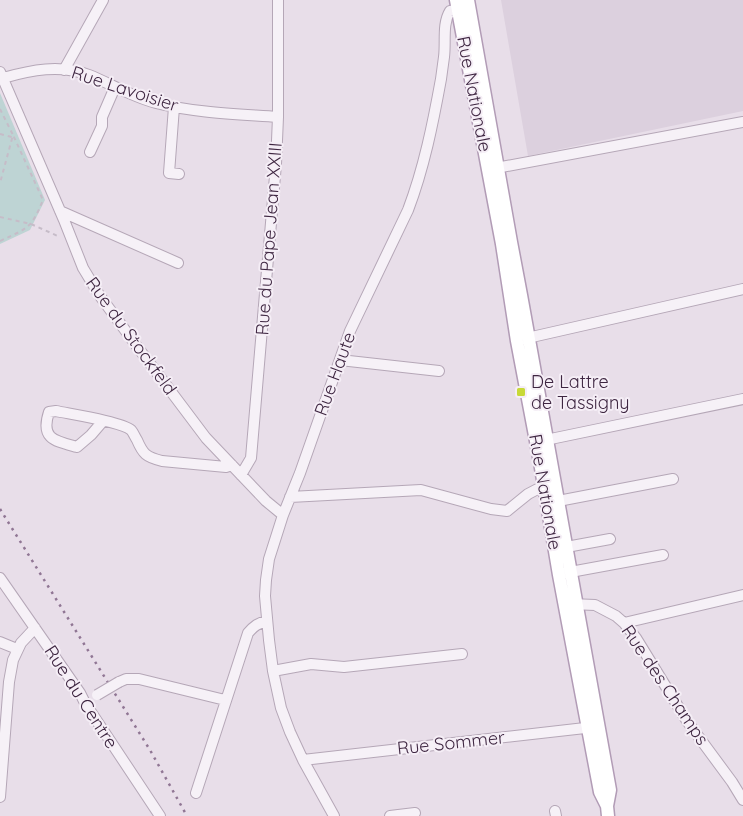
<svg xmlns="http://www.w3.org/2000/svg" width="743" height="816" font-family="Quicksand,sans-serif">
	<rect width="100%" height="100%" fill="#e8dee9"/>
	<!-- built -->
	<path fill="#dcd0de" d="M501,0H743V111L528,156Z"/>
	<!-- green -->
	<path fill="#bed4d4" d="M0,93L45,200L30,230L0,244Z"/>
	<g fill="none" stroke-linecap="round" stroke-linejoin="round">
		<defs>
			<path id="minor" d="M64,70L103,0
				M0,72L64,220L83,268L100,296L136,345L206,438L266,501L283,515
				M3,78C31,70 60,64 89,75C111,84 133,97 156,103C196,113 237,114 278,117
				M174,107L169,173L179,174
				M90,152L102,126V117L115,87
				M491,169L743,122
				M60,211L178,263
				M523,339L743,289
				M340,360L439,371
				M103,421L91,435L77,447C55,441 40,439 49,412L56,411C70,414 122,422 131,430C133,432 135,437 137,440C143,454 146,457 162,461L226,467L232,465
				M541,441L743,399
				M241,475L251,458L276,164L278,117V0
				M290,497L421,490L491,509L507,511L528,494L549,483
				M553,502L673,479
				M561,548L610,539
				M565,573L663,555
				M0,578L80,693L85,703L160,816
				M571,604L595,605L616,616L624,623L636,638L687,721L732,782L743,800
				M624,623L743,595
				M0,642L17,649
				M273,671L311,664L344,667L462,654
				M119,682L126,679H139L225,700
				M303,760L585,728L595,726
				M196,793L248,633C254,626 258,623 267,621
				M0,797L9,682L13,660L21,643L35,628
				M555,811L556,816
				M334,816L303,760L290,732L281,708L273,671L269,640L265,596L266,580L269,559L283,515L300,473L350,331L408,210C424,168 433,123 441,79C442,72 443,64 444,57C446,42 442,24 450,11L463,9
				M390,816L415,813"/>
			<path id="major" d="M456,0L502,244L517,341L540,462L559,575L600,792L607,806L608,816
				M468,0L511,242L521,295L610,790L607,806"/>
		</defs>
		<!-- minor casing -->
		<use href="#minor" stroke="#b5a7b7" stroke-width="12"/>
		<!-- major casing -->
		<use href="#major" stroke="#b29cb6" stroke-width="15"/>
		<!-- path -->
		<path stroke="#c6bcc8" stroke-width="2" stroke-dasharray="4 4" stroke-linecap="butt" d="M0,109L13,135L0,183
			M0,134L12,137
			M0,217L31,224L60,237
			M0,241C28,228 31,229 43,200L13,135"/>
		<!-- minor -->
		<use href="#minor" stroke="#f6f1f7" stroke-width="10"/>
		<!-- major -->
		<use href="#major" stroke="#fff" stroke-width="12"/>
		<!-- rail -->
		<path stroke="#907694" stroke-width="2.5" stroke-dasharray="2.5 5" stroke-linecap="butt" d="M0,509L150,750L187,816"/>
		<defs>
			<path id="minor-bridge" d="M97,695L119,682"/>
		</defs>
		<!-- minor-bridge casing -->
		<use href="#minor-bridge" stroke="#b5a7b7" stroke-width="12" stroke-linecap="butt"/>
		<!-- minor-bridge -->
		<use href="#minor-bridge" stroke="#f6f1f7" stroke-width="10"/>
	</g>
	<!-- markers -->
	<rect fill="#c8d938" stroke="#f5eef6" stroke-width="2" x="516" y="387" width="10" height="10" rx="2.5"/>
	<g text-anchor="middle" stroke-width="4" stroke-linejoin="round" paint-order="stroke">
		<!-- street labels -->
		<g font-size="18" fill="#3e2641" stroke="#f5eef6">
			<text transform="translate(125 89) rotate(18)" y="6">Rue Lavoisier</text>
			<text transform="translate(474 94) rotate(79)" y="6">Rue Nationale</text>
			<text transform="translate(269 239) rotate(-86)" y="6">Rue du Pape Jean XXIII</text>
			<text transform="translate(131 336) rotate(54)" y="6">Rue du Stockfeld</text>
			<text transform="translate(335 374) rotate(-70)" y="6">Rue Haute</text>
			<text transform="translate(545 492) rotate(80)" y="6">Rue Nationale</text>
			<text transform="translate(665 685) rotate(56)" y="6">Rue des Champs</text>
			<text transform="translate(81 697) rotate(57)" y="6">Rue du Centre</text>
			<text transform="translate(451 743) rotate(-6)" y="6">Rue Sommer</text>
		</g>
		<!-- poi labels -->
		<g font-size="18" fill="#3e2641" stroke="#f5eef6" text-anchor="start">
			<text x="531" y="388">De Lattre<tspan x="531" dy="21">de Tassigny</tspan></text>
		</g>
	</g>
</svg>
